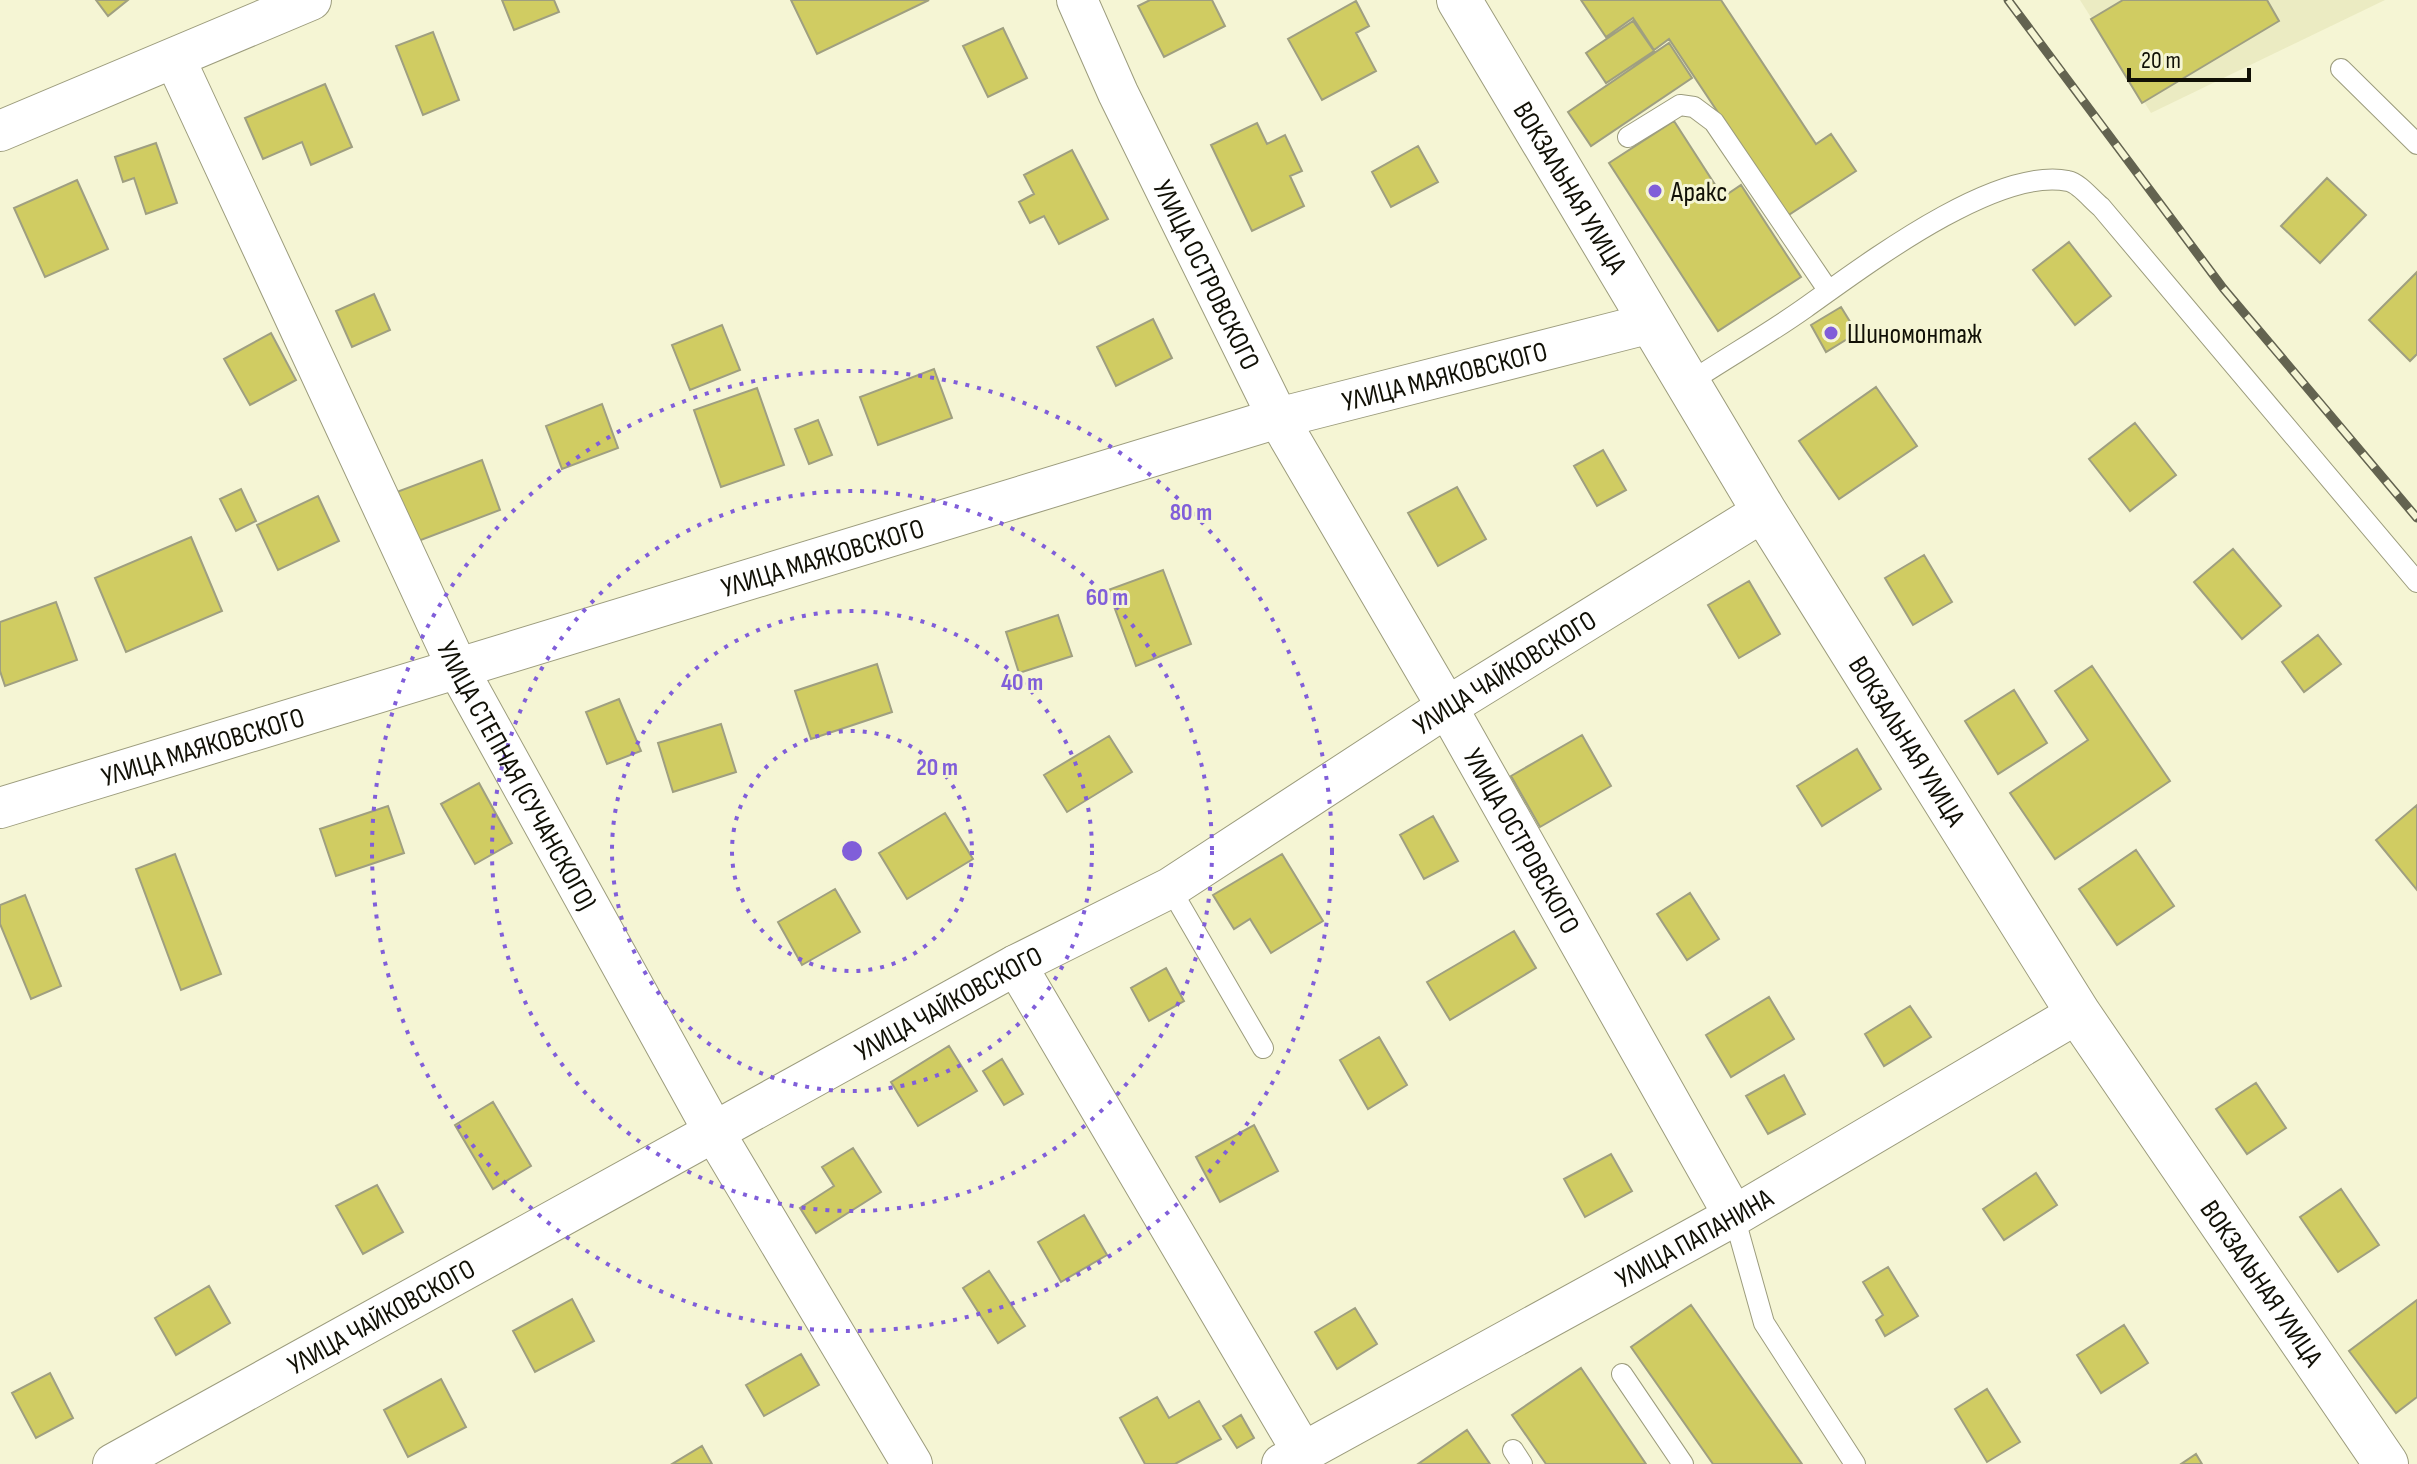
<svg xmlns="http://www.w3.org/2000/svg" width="2417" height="1464" font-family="'Sofia Sans Condensed',sans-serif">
	<rect width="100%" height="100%" fill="#f5f5d4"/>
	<!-- built -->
	<path fill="#ebebc2" d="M2080,0H2385L2151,113Z"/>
	<!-- building -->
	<path fill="#d0cc62" stroke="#9f9f80" stroke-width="2" d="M96,0H128L108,16Z
		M502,0H554L559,12L514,30Z
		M791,0H929L817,54Z
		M1150,0H1212L1225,26L1164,57L1138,6Z
		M1581,0H1721L1816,144L1831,134L1856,171L1787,216L1669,39L1654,50L1633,18L1606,37Z
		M2123,0H2267L2279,21L2142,103L2091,19Z
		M1356,1L1369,26L1356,33L1376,71L1322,100L1288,39Z
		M1633,21L1654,51L1606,83L1586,53Z
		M1003,28L1027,78L988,97L963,46Z
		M433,32L459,100L423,115L396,46Z
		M1669,43L1692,78L1591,146L1568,112Z
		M325,84L352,147L311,165L302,142L263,159L245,118Z
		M1674,121L1723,197L1741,185L1801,277L1718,331L1609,163Z
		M1257,123L1267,144L1285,135L1302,171L1290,176L1304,206L1252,231L1211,145Z
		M156,143L177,203L146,214L134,178L123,182L115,157Z
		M1418,146L1438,182L1391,207L1372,172Z
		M1072,150L1108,219L1059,244L1044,216L1030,223L1019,202L1034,194L1024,175Z
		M2327,178L2366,215L2320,263L2281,226Z
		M77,180L108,249L45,277L14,208Z
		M2069,242L2111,296L2075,325L2033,270Z
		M2417,272V354L2410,361L2369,320Z
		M374,294L390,330L352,347L336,311Z
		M1841,307L1857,333L1826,352L1811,325Z
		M1153,319L1172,358L1116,386L1097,347Z
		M722,325L740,370L690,390L672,345Z
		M271,333L296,380L250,405L224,359Z
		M934,369L952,418L878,445L860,397Z
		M1876,387L1917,446L1839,499L1799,441Z
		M757,388L784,465L721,487L694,410Z
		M602,404L618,448L562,469L546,426Z
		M818,420L832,455L809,464L795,429Z
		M2135,423L2176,475L2130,511L2089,459Z
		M1603,450L1626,490L1597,506L1574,466Z
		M482,460L500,510L413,543L394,493Z
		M1457,487L1486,539L1438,566L1408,513Z
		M241,489L256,521L236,531L220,499Z
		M318,496L339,541L278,570L257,525Z
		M191,537L222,611L126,652L95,578Z
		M2233,549L2281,606L2242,639L2194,582Z
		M1924,555L1952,602L1913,625L1885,578Z
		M1163,570L1191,644L1136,666L1108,590Z
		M1749,581L1780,634L1739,658L1708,605Z
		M56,602L77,660L5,686L0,671V622Z
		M1058,615L1072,656L1019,673L1006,632Z
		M2318,635L2341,664L2304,692L2282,662Z
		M877,664L892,712L811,739L795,691Z
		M2092,666L2170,781L2055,859L2010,793L2088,740L2055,691Z
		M2014,690L2047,743L1998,774L1965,721Z
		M619,699L641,751L607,764L586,712Z
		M721,724L736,772L673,792L658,743Z
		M1582,735L1611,786L1540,827L1511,776Z
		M1109,736L1132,772L1067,812L1044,775Z
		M1857,749L1881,789L1822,826L1797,786Z
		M479,783L512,843L475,864L441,804Z
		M2417,805V890L2376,840Z
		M388,806L404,853L336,876L320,829Z
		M945,813L973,859L907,899L879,853Z
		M1433,816L1458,861L1424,879L1400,835Z
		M2136,850L2174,906L2117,945L2079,889Z
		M175,854L221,974L181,990L136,869Z
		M1282,854L1323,921L1271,953L1250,919L1234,929L1213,895Z
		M835,889L860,932L802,965L778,922Z
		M1690,893L1719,939L1687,960L1657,914Z
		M25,895L61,986L31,999L0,924V905Z
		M1514,931L1536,968L1450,1020L1427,982Z
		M1166,968L1184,1001L1149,1021L1131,988Z
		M1769,997L1794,1039L1731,1077L1706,1035Z
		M1910,1006L1931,1037L1884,1066L1865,1034Z
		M1379,1037L1407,1085L1368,1109L1340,1060Z
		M949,1046L977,1091L918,1126L891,1082Z
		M1002,1059L1023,1094L1004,1105L983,1071Z
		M1784,1075L1805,1114L1768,1134L1746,1096Z
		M2256,1083L2286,1128L2247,1154L2216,1109Z
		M493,1102L531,1166L493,1189L455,1125Z
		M1254,1125L1278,1171L1220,1202L1196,1157Z
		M853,1148L881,1192L816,1233L800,1208L834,1186L822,1167Z
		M1611,1154L1632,1191L1585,1217L1564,1179Z
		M2036,1173L2057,1205L2004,1240L1983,1209Z
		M377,1185L403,1232L363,1254L336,1206Z
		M2341,1189L2379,1245L2338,1272L2300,1217Z
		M1084,1215L1107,1255L1061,1282L1038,1242Z
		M1888,1267L1918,1316L1885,1336L1876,1320L1883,1315L1863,1282Z
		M989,1271L1025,1326L998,1343L963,1288Z
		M209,1286L230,1323L176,1355L155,1318Z
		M572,1299L594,1341L535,1372L513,1331Z
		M2417,1300V1397L2396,1413L2349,1351Z
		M1691,1305L1802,1464H1713L1631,1347Z
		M1355,1308L1377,1344L1337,1369L1315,1332Z
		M2124,1325L2148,1363L2101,1393L2077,1355Z
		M801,1354L819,1385L764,1416L746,1385Z
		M1581,1368L1646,1464H1546L1512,1415Z
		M50,1373L73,1418L36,1438L12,1393Z
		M441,1379L466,1427L408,1457L384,1410Z
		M1987,1389L2020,1442L1987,1462L1955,1409Z
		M1157,1397L1169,1418L1199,1401L1221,1439L1175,1464H1145L1120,1418Z
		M1241,1415L1254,1438L1237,1448L1223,1426Z
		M1467,1430L1490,1464H1418Z
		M702,1446L712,1464H672Z
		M2196,1454L2202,1464H2181Z"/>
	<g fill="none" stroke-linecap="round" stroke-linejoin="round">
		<defs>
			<path id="lane" d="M2341,69L2417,144
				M1628,137L1680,105L1694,107L1714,122L1828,290
				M1687,384C1726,358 1767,335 1805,308C1863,267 1995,166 2068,181C2079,183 2092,200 2101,207L2417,582
				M1170,888L1263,1048
				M1734,1216L1764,1323L1855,1464
				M1622,1374L1683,1464
				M1513,1450L1522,1464"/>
			<g id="street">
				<path id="s1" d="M1077,0L1118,93L1278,418L1447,707L1734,1216"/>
				<path id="s2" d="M175,59L458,669L714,1132L912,1464"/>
				<path d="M0,131L311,0"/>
				<path id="s3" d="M0,808L1278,418L1651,323"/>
				<path d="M1016,965L1302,1451"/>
				<path id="s4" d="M113,1464L1016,965L1170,888L1447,707L1764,511"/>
				<path id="s5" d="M1282,1464L1734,1216L2078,1013"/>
			</g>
			<g id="secondary">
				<path id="s6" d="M1459,0L1764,511L2078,1013L2386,1464"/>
			</g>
		</defs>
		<!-- lane casing -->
		<use href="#lane" stroke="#9c9c7d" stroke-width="22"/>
		<!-- street casing -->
		<use href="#street" stroke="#9c9c7d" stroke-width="42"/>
		<!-- secondary casing -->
		<use href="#secondary" stroke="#9c9c7d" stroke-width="46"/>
		<!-- lane -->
		<use href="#lane" stroke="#fff" stroke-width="20"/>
		<!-- street -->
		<use href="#street" stroke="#fff" stroke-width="40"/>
		<!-- secondary -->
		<use href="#secondary" stroke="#fff" stroke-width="44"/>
		<defs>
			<path id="rail" d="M2008,0L2223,288L2417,518"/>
		</defs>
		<!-- rail casing -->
		<use href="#rail" stroke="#636350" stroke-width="9"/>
		<!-- rail -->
		<use href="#rail" stroke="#f5f5d4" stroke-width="6" stroke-dasharray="18" stroke-linecap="butt"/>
	</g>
	<!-- distance rings -->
	<g fill="none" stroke="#805ed9" stroke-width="4" stroke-dasharray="4 8">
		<circle cx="852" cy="851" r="120"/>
		<circle cx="852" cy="851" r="240"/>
		<circle cx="852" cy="851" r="360"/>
		<circle cx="852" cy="851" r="480"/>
	</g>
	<!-- markers -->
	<g fill="#805ed9" stroke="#f5f5d4" stroke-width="3">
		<circle cx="1655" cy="191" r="8"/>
		<circle cx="1831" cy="333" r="8"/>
	</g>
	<g text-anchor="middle" stroke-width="6" stroke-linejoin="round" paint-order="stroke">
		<!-- street labels -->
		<g font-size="28" fill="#111006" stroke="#f5f5d4">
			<text dy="10" stroke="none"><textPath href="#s6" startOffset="218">ВОКЗАЛЬНАЯ УЛИЦА</textPath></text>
			<text dy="10" stroke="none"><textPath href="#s1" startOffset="304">УЛИЦА ОСТРОВСКОГО</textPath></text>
			<text dy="10" stroke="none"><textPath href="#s3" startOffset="1508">УЛИЦА МАЯКОВСКОГО</textPath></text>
			<text dy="10" stroke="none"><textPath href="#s3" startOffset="860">УЛИЦА МАЯКОВСКОГО</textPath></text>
			<text dy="10" stroke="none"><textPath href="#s4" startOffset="1602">УЛИЦА ЧАЙКОВСКОГО</textPath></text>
			<text dy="10" stroke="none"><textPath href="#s6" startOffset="866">ВОКЗАЛЬНАЯ УЛИЦА</textPath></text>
			<text dy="10" stroke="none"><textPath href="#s3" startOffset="212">УЛИЦА МАЯКОВСКОГО</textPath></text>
			<text dy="10" stroke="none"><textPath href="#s2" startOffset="794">УЛИЦА СТЕПНАЯ (СУЧАНСКОГО)</textPath></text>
			<text dy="10" stroke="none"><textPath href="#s1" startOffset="952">УЛИЦА ОСТРОВСКОГО</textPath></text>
			<text dy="10" stroke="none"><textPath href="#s4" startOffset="954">УЛИЦА ЧАЙКОВСКОГО</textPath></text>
			<text dy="10" stroke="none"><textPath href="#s5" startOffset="470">УЛИЦА ПАПАНИНА</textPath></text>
			<text dy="10" stroke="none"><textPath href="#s6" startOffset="1514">ВОКЗАЛЬНАЯ УЛИЦА</textPath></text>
			<text dy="10" stroke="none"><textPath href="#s4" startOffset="306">УЛИЦА ЧАЙКОВСКОГО</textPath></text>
		</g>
		<!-- poi labels -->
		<g font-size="28" fill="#111006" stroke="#f5f5d4" text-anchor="start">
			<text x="1671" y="201">Аракс</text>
			<text x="1847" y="343">Шиномонтаж</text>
		</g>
	</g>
	<circle cx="852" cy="851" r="12" fill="#805ed9" stroke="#f5f5d4" stroke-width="4"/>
	<g font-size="24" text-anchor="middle" font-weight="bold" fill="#805ed9" stroke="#f5f5d4" stroke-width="6" stroke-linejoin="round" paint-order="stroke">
		<text x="1191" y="520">80 m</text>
		<text x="1107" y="605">60 m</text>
		<text x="1022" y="690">40 m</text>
		<text x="937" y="775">20 m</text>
	</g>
	<!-- scale -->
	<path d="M2129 68v12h120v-12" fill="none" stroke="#111006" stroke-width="4"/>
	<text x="2141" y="68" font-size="24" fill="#111006" stroke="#f5f5d4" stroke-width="6" paint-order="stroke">20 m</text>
</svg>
